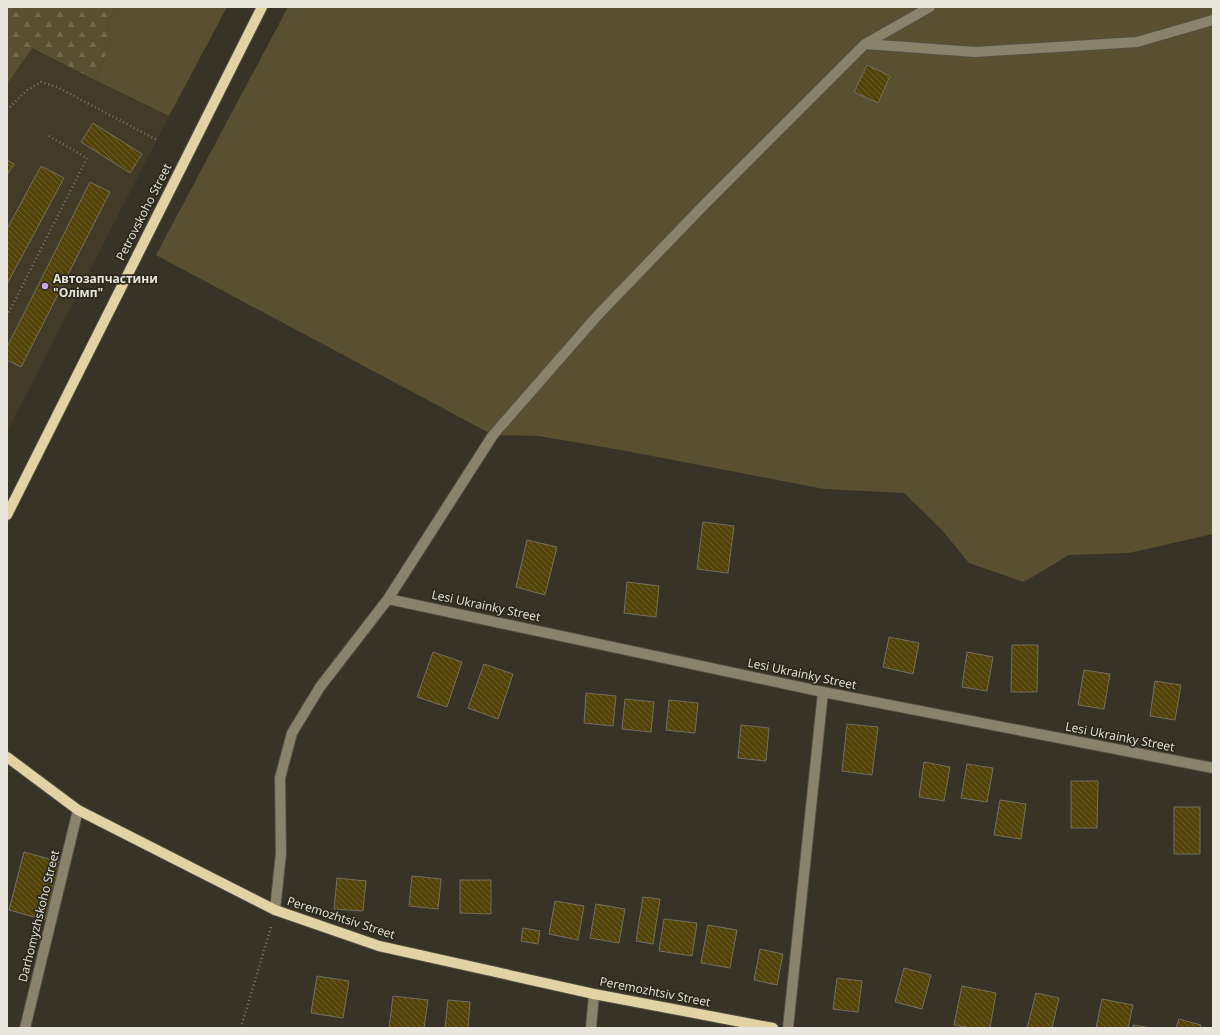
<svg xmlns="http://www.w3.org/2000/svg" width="1220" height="1035" font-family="'Open Sans',sans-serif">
	<defs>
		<pattern id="forest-firs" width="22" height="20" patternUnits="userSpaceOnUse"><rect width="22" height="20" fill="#595031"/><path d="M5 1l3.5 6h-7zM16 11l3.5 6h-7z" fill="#71694e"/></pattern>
		<pattern id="building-back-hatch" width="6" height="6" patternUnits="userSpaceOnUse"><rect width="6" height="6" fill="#524308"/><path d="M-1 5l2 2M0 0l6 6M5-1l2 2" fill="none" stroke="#6b5e2c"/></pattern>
	</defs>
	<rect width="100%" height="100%" fill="#373326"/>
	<!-- built -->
	<path fill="#413b28" d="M31,48L169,116L7,432V84Z"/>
	<!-- grass -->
	<path fill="#595031" d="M117,7H227L169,116L95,80L110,45L108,20Z
		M288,7H1213V534L1129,553L1069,555L1024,582L969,563L941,529L904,493L824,489L621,450L538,436L493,435L156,255Z"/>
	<!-- forest -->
	<path fill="url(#forest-firs)" d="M7,7H117L108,20L110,45L95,80L32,48L7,84Z"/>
	<!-- building -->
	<path fill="url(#building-back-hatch)" stroke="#736e60" d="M867,65L890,76L878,103L854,92Z
		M93,123L142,154L130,173L81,142Z
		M7,160L14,164L7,175Z
		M41,166L64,178L7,284V229Z
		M90,182L110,192L21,367L7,360V347Z
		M703,522L734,526L728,573L697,569Z
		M527,540L557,547L545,595L516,587Z
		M627,582L659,586L656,617L624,613Z
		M889,637L919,643L913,674L883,667Z
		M1012,645H1038L1037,692H1011Z
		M433,652L462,662L447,707L417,697Z
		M967,652L993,657L987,691L962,687Z
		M484,664L513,674L498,719L468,708Z
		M1084,670L1110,674L1104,709L1078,705Z
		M1155,681L1181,685L1175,720L1150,716Z
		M586,693L616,696L613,726L584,723Z
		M625,699L654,702L651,732L622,729Z
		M669,700L698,703L695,733L666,730Z
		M847,724L878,727L872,775L842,771Z
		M741,725L769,728L766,761L738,758Z
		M924,762L950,767L944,801L919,797Z
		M967,764L993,768L987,802L961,798Z
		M1071,781H1098L1097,828H1071Z
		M1000,800L1026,804L1021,839L994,835Z
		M1174,807H1200V854H1174Z
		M24,852L60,862L45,920L9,910Z
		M412,876L441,879L438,909L409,906Z
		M337,878L366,881L363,911L334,909Z
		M460,880H491V914L460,913Z
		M643,897L660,899L653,944L636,941Z
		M555,901L584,906L578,940L549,934Z
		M596,904L625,909L619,943L590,938Z
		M664,919L697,923L692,956L659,951Z
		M708,925L737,930L730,968L701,963Z
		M523,928L540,931L538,944L521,941Z
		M760,949L783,954L777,985L754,980Z
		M904,968L931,975L922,1009L895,1002Z
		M317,976L349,981L343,1018L311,1013Z
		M837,978L862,981L858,1012L833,1009Z
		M962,986L996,993L990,1028H971L954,1025Z
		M1036,993L1059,998L1052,1028H1027Z
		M393,996L428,1000L424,1028H389Z
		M1102,999L1133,1005L1128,1028H1096Z
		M448,1000L470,1002L468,1028H445Z
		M1179,1019L1201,1025L1200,1028H1176Z
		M1133,1025L1151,1028H1133Z"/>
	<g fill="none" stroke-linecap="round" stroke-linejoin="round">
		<defs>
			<path id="minor" d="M865,44L975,52L1137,42L1213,20
				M388,599L823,692L1213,768
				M275,910L281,853L280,778L292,733L320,687L388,599L493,435L597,316L704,205L865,44L930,7
				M25,1028L78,810
				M591,1028L594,994
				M788,1028L823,692"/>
			<path id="major" d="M7,515L262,7
				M7,757L78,810L275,910L379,946L594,994L773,1028"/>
		</defs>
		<!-- minor casing -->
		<use href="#minor" stroke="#535043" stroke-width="12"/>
		<!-- major casing -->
		<use href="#major" stroke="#535043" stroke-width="12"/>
		<!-- path -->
		<path stroke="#7a766b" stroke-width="2.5" stroke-dasharray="1 3" stroke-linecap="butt" d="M7,110L26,91L41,82L57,87L157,140
			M7,316L87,158L49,136
			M242,1028V1024L271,927"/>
		<!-- minor -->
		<use href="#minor" stroke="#8a836c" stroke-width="10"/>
		<!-- major -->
		<use href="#major" stroke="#e2d3a4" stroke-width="10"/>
	</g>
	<!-- markers -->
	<circle fill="#c5a6f0" stroke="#2c291c" stroke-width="1.5" cx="45" cy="286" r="4"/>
	<g text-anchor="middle" stroke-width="3.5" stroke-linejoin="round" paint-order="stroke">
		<!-- street labels -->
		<g font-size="12" fill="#e8e6dd" stroke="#2c291c">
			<text transform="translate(144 212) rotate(-63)" y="4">Petrovskoho Street</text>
			<text transform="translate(486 606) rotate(12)" y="4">Lesi Ukrainky Street</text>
			<text transform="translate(802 674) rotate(12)" y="4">Lesi Ukrainky Street</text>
			<text transform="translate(1120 737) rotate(11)" y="4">Lesi Ukrainky Street</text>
			<text transform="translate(39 916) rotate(-76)" y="4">Darhomyzhskoho Street</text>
			<text transform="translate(341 918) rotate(18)" y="4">Peremozhtsiv Street</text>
			<text transform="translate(655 992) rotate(11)" y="4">Peremozhtsiv Street</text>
		</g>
		<!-- poi labels -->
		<g font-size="12" font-weight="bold" fill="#e8e6dd" stroke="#2c291c" text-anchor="start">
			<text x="53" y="283">Автозапчастини<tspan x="53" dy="14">"Олімп"</tspan></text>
		</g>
	</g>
	<!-- border -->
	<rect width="1220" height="1035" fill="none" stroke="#e8e6dd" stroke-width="16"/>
</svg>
